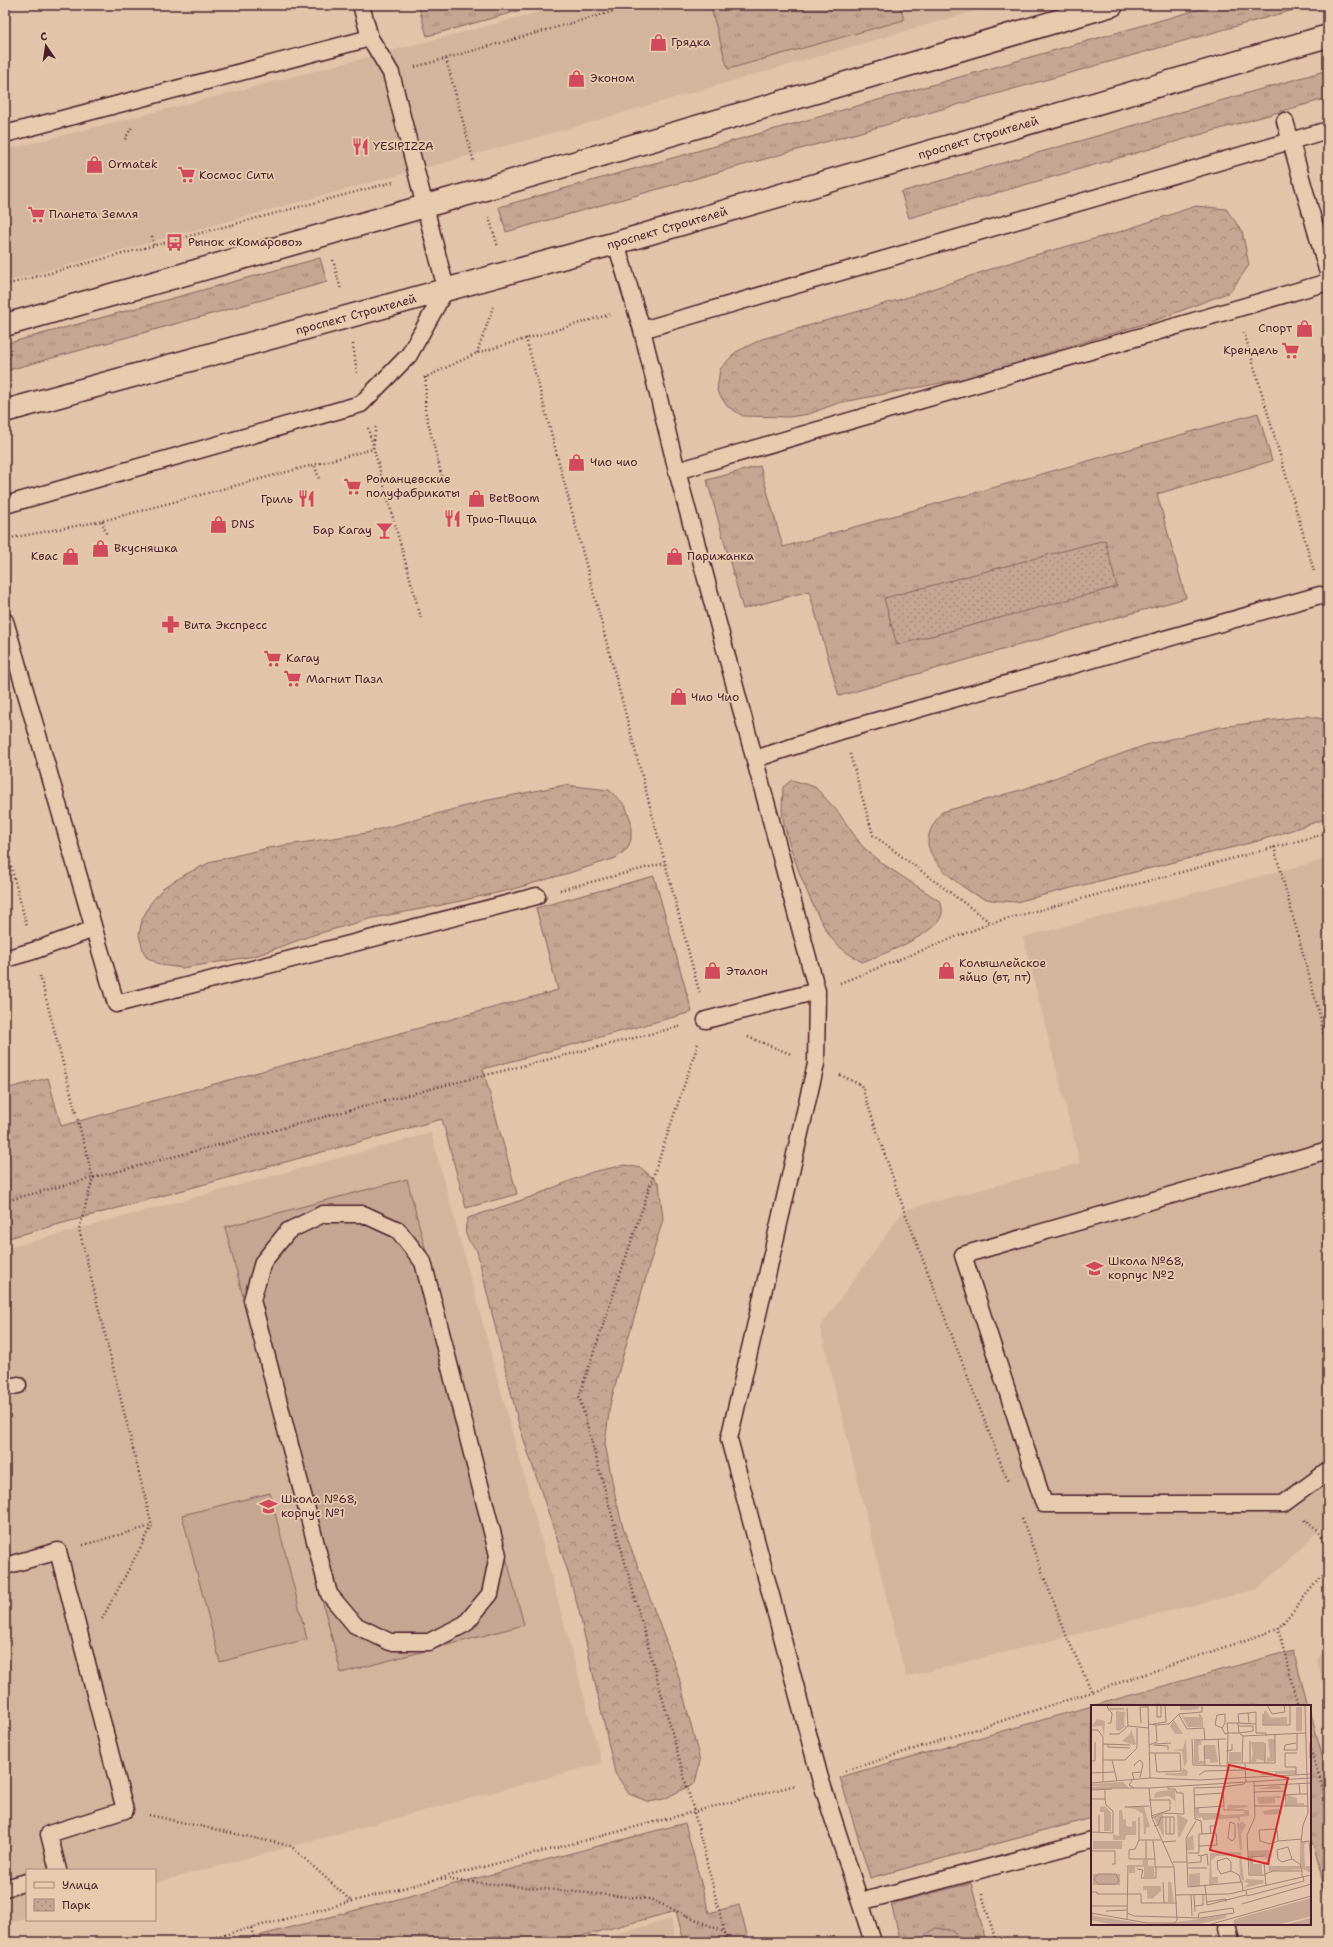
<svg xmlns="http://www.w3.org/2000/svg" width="1333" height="1947" font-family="'Shantell Sans',sans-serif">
	<defs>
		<pattern id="grass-tufts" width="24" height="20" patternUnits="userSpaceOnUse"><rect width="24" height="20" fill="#c5a692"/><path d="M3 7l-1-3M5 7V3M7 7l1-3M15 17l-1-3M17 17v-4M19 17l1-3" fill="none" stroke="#a28777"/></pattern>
		<pattern id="forest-crowns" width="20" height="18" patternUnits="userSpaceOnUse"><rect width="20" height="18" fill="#c5a692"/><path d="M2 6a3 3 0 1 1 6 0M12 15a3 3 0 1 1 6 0" fill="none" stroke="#a28777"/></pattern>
		<pattern id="park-dots" width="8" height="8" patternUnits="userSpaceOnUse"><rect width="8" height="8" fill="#c5a692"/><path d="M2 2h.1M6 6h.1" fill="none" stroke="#a28777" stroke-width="1.8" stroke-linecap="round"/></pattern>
	</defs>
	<rect width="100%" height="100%" fill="#e1c4a9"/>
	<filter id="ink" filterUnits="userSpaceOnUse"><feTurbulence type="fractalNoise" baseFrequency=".025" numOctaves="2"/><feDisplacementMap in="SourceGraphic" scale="8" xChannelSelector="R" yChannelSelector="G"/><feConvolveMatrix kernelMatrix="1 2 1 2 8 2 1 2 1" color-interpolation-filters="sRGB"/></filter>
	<g filter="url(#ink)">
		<!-- built -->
		<path fill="#d3b59d" d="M566,5H996L567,129L5,282V150L250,88Z
			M1328,859V1522L1258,1589L906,1677L820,1327L904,1210L1080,1163L1023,937Z
			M431,1133L602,1763L155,1883V1870H27V1918L5,1924V1249Z
			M1328,1646V1703L1317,1659Z
			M671,1919L676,1942H587Z"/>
		<!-- grass -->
		<path fill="url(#grass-tufts)" stroke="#88625e" d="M418,5H540L427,36Z
			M710,5H900L904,20L728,69Z
			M1215,5H1311L506,232L499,207Z
			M1328,70V98L909,218L901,192Z
			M320,258L327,282L5,371V344Z
			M1258,413L1272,461L1157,494L1186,598L839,696L809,591L743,609L707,480L760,466L783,547Z
			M654,876L692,1012L483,1069L517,1194L466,1208L442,1119L5,1239V1089L48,1078L61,1126L558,990L536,908Z
			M1293,1650L1308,1706H1092Z
			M1092,1706V1818L870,1878L840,1777Z
			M1310,1711L1328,1776V1902L1313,1845H1310Z
			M685,1823L709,1913L739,1905L749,1942H684L676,1911L559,1942H236Z
			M971,1883L986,1942H901L891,1904Z"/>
		<!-- forest -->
		<path fill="url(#forest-crowns)" stroke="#88625e" d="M1196,206L1226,209L1242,231L1249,265L1230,292L1154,321L1050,352L987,374L838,403L809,414L789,417L743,416L727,406L717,391L720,369L736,352L762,339L905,298L1024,258L1116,233Z
			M1307,716L1328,720V818L1258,841L1016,902C1005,901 990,901 980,897C963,889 928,862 928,842C928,831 935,821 942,812L1024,789L1146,745L1220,727Z
			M792,780L815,787L838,812L862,846L880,862L941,902C941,905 943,911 942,914C936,935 881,955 862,962C852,956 840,949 833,940C814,916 788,848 783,818C781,808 783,797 783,787Z
			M565,785L609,790L625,805L631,821V839L628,848L616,858L572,872L510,890L437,906L373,918L310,936L255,956L182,968L161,965L146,957L143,950L139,935L142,920L150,904L164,887L188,873L213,861L268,848L366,833L484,801Z
			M625,1165L641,1168L659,1183L663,1219L622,1359L610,1405L605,1443L613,1486L622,1524L678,1674L700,1761L695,1783L664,1799L649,1802L629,1794L615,1773L579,1611L567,1569L519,1425L477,1251C467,1238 462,1234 468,1218L531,1197L592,1172Z
			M936,1928L950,1930L967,1942H921L924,1936Z"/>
		<!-- park -->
		<path fill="url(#park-dots)" stroke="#88625e" d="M1105,540L1117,587L897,645L884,598Z"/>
		<!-- pitch -->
		<path fill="#c5a692" stroke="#88625e" d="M407,1179L524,1625L341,1673L225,1227Z
			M270,1493L307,1639L220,1662L182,1515Z"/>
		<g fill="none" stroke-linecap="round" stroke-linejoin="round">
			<defs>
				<path id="service" d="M1285,121L1328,273
					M5,134L370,38
					M616,243L642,330L677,471L817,991L816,1064L729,1439L820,1778L873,1942
					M642,330L1328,130
					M677,471L1328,282
					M5,505L361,404L409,355L446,289L391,73L370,38L361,5
					M5,621L94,929L33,951L5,959
					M755,759L844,730L1320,595L1328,598
					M94,929L116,1004L537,896
					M706,1020L817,991
					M1328,1150L963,1255L1044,1504H1283L1328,1471
					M323,1214H363L398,1230L423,1262L498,1555L490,1594L465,1624L429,1642H390L355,1625L329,1594L252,1300L263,1262L288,1231Z
					M5,1388L18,1385
					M5,1566L58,1551L125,1810L49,1834L58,1870
					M5,1888L27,1882
					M860,1902L1092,1840
					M1228,1928L1231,1942"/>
				<g id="primary">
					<path d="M5,325L482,190L1112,5"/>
					<path id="s1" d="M5,411L616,243L1328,36"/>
				</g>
			</defs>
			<!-- service casing -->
			<use href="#service" stroke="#4a1f2b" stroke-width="19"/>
			<!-- primary casing -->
			<use href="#primary" stroke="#4a1f2b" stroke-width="25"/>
			<!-- path -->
			<path stroke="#4a1f2b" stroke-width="2.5" stroke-dasharray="1 3" stroke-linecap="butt" d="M446,59L474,162
				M415,67L636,5
				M125,139L132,127
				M489,217L498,247
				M152,236L154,246
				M333,260L341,290
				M5,285L393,182
				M1244,332L1314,571
				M526,338L700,995
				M353,344L357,373
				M477,353L493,307
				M426,377L425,410L442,478
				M424,378L477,353L611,314
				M368,428L421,618
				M315,466L319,479
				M102,521L107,536
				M5,539L102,521L373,449L376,425
				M850,754L873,835L991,923
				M5,843L27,927
				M1274,847L1321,1020L1328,1060
				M560,890L665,863
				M40,976L93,1178L79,1229L152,1526L102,1619
				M840,983L991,923L1328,833
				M748,1037L791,1054
				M698,1044L579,1396L694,1812L727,1942
				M840,1075L861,1085L904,1210L1008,1482
				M5,1201L438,1087L682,1026
				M1022,1519L1067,1637L1092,1692
				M1304,1520L1318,1531L1328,1545
				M83,1545L151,1526
				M1299,1706L1278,1629L1328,1568
				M1310,1745L1328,1809
				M845,1771L1092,1692L1278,1629
				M149,1815L291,1846L351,1901
				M441,1879L650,1899L724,1932
				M982,1894L996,1942
				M251,1928L255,1942
				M197,1942L796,1785"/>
			<!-- service -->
			<use href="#service" stroke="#e7cbae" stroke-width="16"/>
			<!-- primary -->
			<use href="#primary" stroke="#e7cbae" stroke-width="22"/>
		</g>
	</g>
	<!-- icons -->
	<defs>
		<symbol id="shop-bare" viewBox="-9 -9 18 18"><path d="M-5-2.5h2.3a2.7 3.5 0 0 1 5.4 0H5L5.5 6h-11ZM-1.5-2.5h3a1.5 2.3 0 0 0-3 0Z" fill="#d1495b" stroke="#e7cbae" stroke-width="2.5" paint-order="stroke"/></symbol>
		<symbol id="restaurant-bare" viewBox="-9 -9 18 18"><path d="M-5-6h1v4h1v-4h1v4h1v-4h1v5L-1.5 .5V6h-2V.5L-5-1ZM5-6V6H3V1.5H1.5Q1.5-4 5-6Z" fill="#d1495b" stroke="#e7cbae" stroke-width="2.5" paint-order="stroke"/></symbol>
		<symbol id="supermarket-bare" viewBox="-9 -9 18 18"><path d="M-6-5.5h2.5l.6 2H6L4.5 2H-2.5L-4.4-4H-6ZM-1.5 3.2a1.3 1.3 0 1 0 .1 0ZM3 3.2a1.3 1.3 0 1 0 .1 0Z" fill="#d1495b" stroke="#e7cbae" stroke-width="2.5" paint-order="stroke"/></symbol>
		<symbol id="bus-bare" viewBox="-9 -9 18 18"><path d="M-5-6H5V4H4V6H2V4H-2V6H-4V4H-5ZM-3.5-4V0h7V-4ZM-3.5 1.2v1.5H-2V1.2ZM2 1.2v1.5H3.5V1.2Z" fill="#d1495b" stroke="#e7cbae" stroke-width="2.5" paint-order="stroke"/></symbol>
		<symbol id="bar-bare" viewBox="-9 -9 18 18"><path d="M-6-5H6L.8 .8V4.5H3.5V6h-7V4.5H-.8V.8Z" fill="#d1495b" stroke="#e7cbae" stroke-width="2.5" paint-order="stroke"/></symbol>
		<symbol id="pharmacy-bare" viewBox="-9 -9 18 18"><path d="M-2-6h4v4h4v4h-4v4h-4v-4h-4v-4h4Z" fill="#d1495b" stroke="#e7cbae" stroke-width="2.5" paint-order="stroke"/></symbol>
		<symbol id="school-bare" viewBox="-9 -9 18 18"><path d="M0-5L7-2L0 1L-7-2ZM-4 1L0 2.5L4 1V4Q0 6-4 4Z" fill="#d1495b" stroke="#e7cbae" stroke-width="2.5" paint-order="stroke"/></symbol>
	</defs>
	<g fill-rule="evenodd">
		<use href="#shop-bare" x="646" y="30" width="25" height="25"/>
		<use href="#shop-bare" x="564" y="66" width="25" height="25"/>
		<use href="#restaurant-bare" x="348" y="134" width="25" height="25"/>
		<use href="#shop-bare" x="82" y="152" width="25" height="25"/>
		<use href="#supermarket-bare" x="174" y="162" width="25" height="25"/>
		<use href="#supermarket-bare" x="24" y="202" width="25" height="25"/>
		<use href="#bus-bare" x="162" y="230" width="25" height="25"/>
		<use href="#shop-bare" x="1292" y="316" width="25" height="25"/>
		<use href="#supermarket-bare" x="1278" y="338" width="25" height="25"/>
		<use href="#shop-bare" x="564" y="450" width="25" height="25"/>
		<use href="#supermarket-bare" x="340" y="474" width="25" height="25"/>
		<use href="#shop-bare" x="464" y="486" width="25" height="25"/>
		<use href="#restaurant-bare" x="294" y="486" width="25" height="25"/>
		<use href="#restaurant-bare" x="440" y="506" width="25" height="25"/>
		<use href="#shop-bare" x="206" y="512" width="25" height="25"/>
		<use href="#bar-bare" x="372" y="518" width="25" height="25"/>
		<use href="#shop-bare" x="88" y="536" width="25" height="25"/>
		<use href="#shop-bare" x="58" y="544" width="25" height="25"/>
		<use href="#shop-bare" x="662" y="544" width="25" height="25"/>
		<use href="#pharmacy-bare" x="158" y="612" width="25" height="25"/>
		<use href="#supermarket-bare" x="260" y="646" width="25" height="25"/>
		<use href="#supermarket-bare" x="280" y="666" width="25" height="25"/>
		<use href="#shop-bare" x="666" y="684" width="25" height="25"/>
		<use href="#shop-bare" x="934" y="958" width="25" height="25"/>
		<use href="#shop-bare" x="700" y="958" width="25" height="25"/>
		<use href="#school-bare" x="1082" y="1256" width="25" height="25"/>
		<use href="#school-bare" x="256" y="1494" width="25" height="25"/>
	</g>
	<g text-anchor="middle" stroke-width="3.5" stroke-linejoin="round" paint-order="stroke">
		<!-- poi labels -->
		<g font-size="12" fill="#4a1f2b" stroke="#e7cbae" text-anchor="start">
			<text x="671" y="46">Грядка</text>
			<text x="590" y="82">Эконом</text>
			<text x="373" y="150">YES!PIZZA</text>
			<text x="108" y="168">Ormatek</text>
			<text x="199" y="179">Космос Сити</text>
			<text x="49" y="218">Планета Земля</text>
			<text x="188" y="246">Рынок «Комарово»</text>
			<text x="1292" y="332" text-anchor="end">Спорт</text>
			<text x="1278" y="354" text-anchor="end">Крендель</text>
			<text x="590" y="466">Чио чио</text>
			<text x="366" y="483">Романцевские<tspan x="366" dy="14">полуфабрикаты</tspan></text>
			<text x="489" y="502">BetBoom</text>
			<text x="293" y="503" text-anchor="end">Гриль</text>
			<text x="466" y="523">Трио-Пицца</text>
			<text x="231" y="528">DNS</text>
			<text x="372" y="534" text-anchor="end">Бар Кагау</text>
			<text x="114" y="552">Вкусняшка</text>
			<text x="58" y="560" text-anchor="end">Квас</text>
			<text x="687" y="560">Парижанка</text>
			<text x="184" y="629">Вита Экспресс</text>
			<text x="286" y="662">Кагау</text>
			<text x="306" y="683">Магнит Пазл</text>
			<text x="691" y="701">Чио Чио</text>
			<text x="959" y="967">Колышлейское<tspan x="959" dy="14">яйцо (вт, пт)</tspan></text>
			<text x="726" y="975">Эталон</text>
			<text x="1108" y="1265">Школа №68,<tspan x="1108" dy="14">корпус №2</tspan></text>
			<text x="281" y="1503">Школа №68,<tspan x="281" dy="14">корпус №1</tspan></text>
		</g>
		<!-- street labels -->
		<g font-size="12" fill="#4a1f2b" stroke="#e7cbae">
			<text dy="4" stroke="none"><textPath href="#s1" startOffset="1011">проспект Строителей</textPath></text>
			<text dy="4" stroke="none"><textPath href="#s1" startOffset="687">проспект Строителей</textPath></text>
			<text dy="4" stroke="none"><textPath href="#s1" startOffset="364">проспект Строителей</textPath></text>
		</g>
	</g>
	<!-- overview -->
	<g transform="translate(1091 1705)">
		<rect width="220" height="220" fill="#e1c4a9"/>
		<path d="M89,0H109L107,4L99,5H89ZM205,2H211V26H205ZM25,6L34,7L33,20L35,21L28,26L25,25ZM170,6H175L180,13L196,12V19L173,20V6ZM108,8L112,13V22H97L90,9L93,12H108ZM6,14L14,16L13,32L11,21L0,22ZM83,15L92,29H84L79,21ZM103,33L110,36V40H107L108,56H113V59H103ZM177,34H184L183,56L176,57V53L179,52ZM160,37H173L174,56L166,54L165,57H160L162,48ZM113,40H124L127,57L119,58V54H114ZM138,47H150V56L138,57ZM92,63L97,66L96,71L74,70L75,68H90ZM205,65V69H184V67H178V70H170L169,67ZM32,77L38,83L0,81V79ZM84,85L85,106L84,96L78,91L63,93L64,88L70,86ZM165,88L167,92L189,91L190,93H184V98L168,99ZM196,90L206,93V98H213V100L196,101ZM14,101L20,108V126H13V107H9V102ZM32,102H53L59,122L55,123V129H53L52,109L44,104ZM104,103H108V108H130V110L153,109V105H158V111L149,112V117L146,113L112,115L111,112L105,113ZM28,105H31L32,114H35V121L41,122V116H45V130H35L34,135H22V129L28,131ZM72,109L73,133L63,113ZM86,109L97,115L89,132H87ZM102,130L103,145H96V133ZM2,136H31V144H2ZM209,137H216L213,140L214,161H220V168L212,164L178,166L177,154H175L174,151H158L157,146L178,145L179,161H209ZM150,147L153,175L151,176L149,170L148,150L125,151L120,156L121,172H127V178L118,180L119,148ZM158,152H162V159H171V169H159ZM52,155H57V161H63V172H53V162H44V168H38V160H51ZM109,168V181H98V169ZM77,177H80L83,197H77ZM52,181H70V186L61,194L56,193V185H52ZM0,209L3,211L61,220H23L0,215ZM135,210V213L104,220H66Z" fill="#c5a692"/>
		<path d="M40,24L45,39L43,40L31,36L39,29ZM95,33L96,57L93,62L91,46L81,45L92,44ZM181,81H189L190,84H166ZM137,100H155L158,102L136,104ZM185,104L189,105V109L174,110L171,106ZM152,117L155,120L150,129L151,144L149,145L146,118ZM156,174L172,175L173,178L153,183L158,178L152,177ZM220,193V211L218,212L185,220H142L143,215L148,213ZM220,213V220H193Z" fill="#c5a692"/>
		<path d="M2,169H29V180H2Z" fill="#c5a692"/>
		<path fill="none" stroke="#a58277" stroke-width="1" d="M16,0L17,4H33M57,0L59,73M66,0V12H70V0M176,0L181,9L194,7L193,0M194,0H215M214,0L217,108L212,120L210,137L218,136L220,157M36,3L37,21L58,23M157,8L165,7V19M172,9V20H199V0M88,10L96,24L113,23L114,35M17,18H20L21,8L17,4M50,18L49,2H57M147,18L165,19V28H175V31M148,18L147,9L157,8L158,18M58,19L65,20L66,37L58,40M62,19L75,17L74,0M65,20L78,19L88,9L111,7V0M148,21H162V26L149,28M131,23L134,18V9L126,10L124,20L131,23L134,29L137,28L136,18H147L148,28M0,25H7L12,32V77M18,29H28L37,21M152,31L215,28M101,34L102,60L136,61M127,34L129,61M106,35L135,34M174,38V58M205,38L194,40L193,45H206V29M219,38V54M12,39L39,40M17,39V42L39,43M64,39L80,38M62,40L77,41V45M113,41L114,60M135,46L141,45V39M58,48H89L90,66L66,67L64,48M12,55H34L46,43V23M21,55L26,76M0,56H4V37M136,58H184V29M159,58V36M44,61L43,60L49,55L52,59L49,73M136,66L137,28H148L152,31L151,58M0,68L23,67M108,70L114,66L154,65M205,70V62H194V48H206M42,74L38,80L43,83M43,74L41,68L50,67M163,77L164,112L156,130L158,170H174M0,78L59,73L109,75L220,69M208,78L209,89H216M194,79L195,101M163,81L220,78M0,83H58L220,73M0,85L21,84M163,87L194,86M103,90L132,88M194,90L209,89M0,94H14V85M58,95H79V100M133,101V105H153M164,101H217M34,102L58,101M104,103L133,101L132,82L153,79L155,77L154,59M8,110V128M60,111L79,105V101M79,112V129M61,113L72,108L93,109L92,88H86L84,84H77V82M139,117L144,119V133L141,136L137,133ZM63,121L67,120L70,112H83V129H75V112M0,127L22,128V106L15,100L14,94M120,129L119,121H125M48,135H70M55,135V154H64V162H83M62,135L64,154M187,136L186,124L168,125L169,136L179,139L187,136L211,134M71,137L85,136M108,141L126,140L125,128L111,129M0,146H24V159H21M97,148H108V129H111L110,116L104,114L103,83L132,82M110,151L116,149L117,160M157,152L174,151M38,154V145L44,144L48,135V112M38,154H55M201,154L191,157L187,154L186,145L197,142L201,154L209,159L211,166M82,157H96L97,182L151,177L152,186M96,157L95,133L105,116M173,157L174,169M97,158L110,157V151L107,150M97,163H116M46,164L52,165L50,173H65V162M140,166L130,169L127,164L126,156L136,153L140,157V166L148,170L150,177M7,169H25L28,176L25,179H7L3,174ZM72,177L73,198M175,180L174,169L182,166H211V172M114,181L116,200L155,190M155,185L156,191L213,176L212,171M0,187H6V189H50V198H86M85,190L138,189L220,170M100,190L101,211M103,190L104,207M115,197L135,194V197M151,199L220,179M0,201H36M104,201L112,200V190M15,206L36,205M0,208L56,218H84L86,215L83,162L61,113L58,83M36,208L43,211L110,213L143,208L142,203L108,208L107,213M36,215L37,160M117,220L220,191"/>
		<path fill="#d62828" fill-opacity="0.15" stroke="#d62828" stroke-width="2" d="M138,60L197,73L177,159L119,145Z"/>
		<rect width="220" height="220" fill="none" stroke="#4a1f2b" stroke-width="2"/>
	</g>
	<!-- margin -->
	<rect width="1333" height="1947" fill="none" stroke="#e7cbae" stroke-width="20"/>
	<rect x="10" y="10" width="1313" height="1927" fill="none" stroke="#4a1f2b" stroke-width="1.5" filter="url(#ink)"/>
	<!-- legend -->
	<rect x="26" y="1869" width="130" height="52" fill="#e7cbae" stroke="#a8867a"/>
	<rect x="34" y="1882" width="20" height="6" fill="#e7cbae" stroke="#a8867a"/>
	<text x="62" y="1889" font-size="12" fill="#4a1f2b">Улица</text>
	<rect x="34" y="1899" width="20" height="12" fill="url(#park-dots)" stroke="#a8867a"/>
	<text x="62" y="1909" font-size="12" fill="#4a1f2b">Парк</text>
	<!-- north arrow -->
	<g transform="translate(46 46) rotate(347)" stroke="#e7cbae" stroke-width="3" paint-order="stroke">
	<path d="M0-3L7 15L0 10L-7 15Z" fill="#4a1f2b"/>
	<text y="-6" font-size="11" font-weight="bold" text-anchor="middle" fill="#4a1f2b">С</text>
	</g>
</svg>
